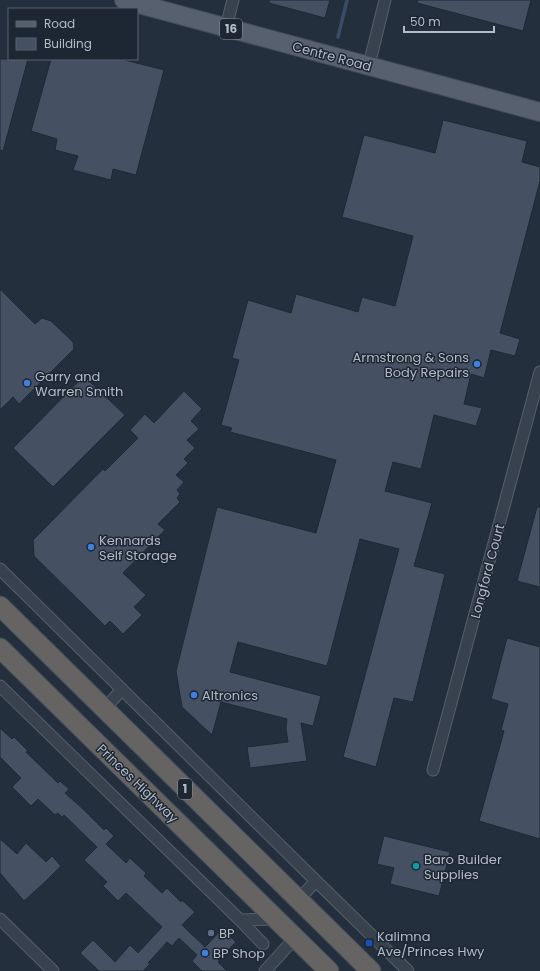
<svg xmlns="http://www.w3.org/2000/svg" width="540" height="971" font-family="Poppins,sans-serif">
	<rect width="100%" height="100%" fill="#242f3e"/>
	<g fill="none" stroke-linecap="round" stroke-linejoin="round">
		<!-- stream -->
		<path stroke="#394c67" stroke-width="3.5" d="M338,37L347,0"/>
	</g>
	<!-- building -->
	<path fill="#455162" stroke="#1f2835" d="M269,0H330L325,18L269,3Z
		M418,0H531L523,31L417,3Z
		M0,59H28L3,151L0,150Z
		M51,59H121L164,70L136,175L113,169L111,180L73,170L78,156L55,150L57,139L31,131Z
		M443,120L527,141L522,162L540,167V181L500,333L520,339L515,356L491,350L484,378L471,374L464,404L482,408L476,426L434,415L421,469L393,462L385,491L432,503L414,566L445,574L413,702L394,698L376,767L343,757L399,549L360,539L327,666L238,642L230,672L321,696L313,726L301,723L307,761L250,768L247,747L288,742L286,729L287,719L221,702L212,735L182,707L176,671L217,507L316,533L336,460L230,432L232,428L221,425L239,360L232,358L248,300L291,313L296,294L358,312L362,297L395,306L413,236L342,217L364,135L435,153Z
		M0,289L35,324L42,318L51,321L73,342L74,349L19,404L13,397L0,410Z
		M84,376L125,415L53,487L13,448Z
		M184,391L202,409L191,421L199,429L187,440L195,448L184,459L188,463L176,475L184,482L177,490L180,494L177,498L180,502L158,524L165,530L123,573L146,595L134,607L142,615L123,634L110,621L105,626L34,556L33,540L103,469L105,471L138,438L130,430L145,414L154,423Z
		M537,507H540V587L517,581Z
		M507,638L540,647V839L479,821L504,731L501,730L508,704L491,699Z
		M0,728L12,739L14,737L28,751L26,752L58,783L60,781L69,789L65,793L83,809L104,830L106,828L114,836L106,844L126,863L130,858L146,873L144,876L162,893L167,888L181,902L182,900L195,912L182,925L205,947L222,929L236,942L218,960H220L218,962L227,971H202L192,961L197,955L179,938L172,946L167,942L148,963L150,964L143,971H99L80,953L93,940L115,962L130,945L138,953L162,927L126,893L118,901L103,886L107,882L84,860L97,847L64,815L62,817L58,813L55,815L38,799L31,806L12,787L21,778L0,757Z
		M384,836L450,852L439,896L390,884L394,868L377,864Z
		M0,839L17,854L26,843L46,862L52,856L61,866L46,881L24,901L0,873Z"/>
	<g fill="none" stroke-linecap="round" stroke-linejoin="round">
		<defs>
			<path id="minor" d="M226,27L233,0
				M369,65L385,0
				M0,569L316,881L408,971
				M0,686L240,920L276,919
				M104,710L122,689
				M433,770L540,372
				M298,900L316,881
				M0,919L53,971
				M240,920L263,944
				M265,971L295,938"/>
			<path id="primary" d="M124,0L540,112"/>
			<path id="trunk" d="M0,606L371,971
				M0,648L329,971"/>
		</defs>
		<!-- minor casing -->
		<use href="#minor" stroke="#565f6c" stroke-width="13"/>
		<!-- primary casing -->
		<use href="#primary" stroke="#414a57" stroke-width="20"/>
		<!-- trunk casing -->
		<use href="#trunk" stroke="#434c59" stroke-width="21"/>
		<!-- minor -->
		<use href="#minor" stroke="#38414e" stroke-width="11"/>
		<!-- primary -->
		<use href="#primary" stroke="#56606e" stroke-width="18"/>
		<!-- trunk -->
		<use href="#trunk" stroke="#656462" stroke-width="19"/>
	</g>
	<!-- markers -->
	<g fill="#3f7fe0" stroke="#1d2633" stroke-width="1.5">
		<circle cx="477" cy="364" r="4"/>
		<circle cx="27" cy="383" r="4"/>
		<circle cx="91" cy="547" r="4"/>
		<circle cx="194" cy="695" r="4"/>
		<circle cx="205" cy="953" r="4"/>
	</g>
	<circle fill="#0f9aa8" stroke="#1d2633" stroke-width="1.5" cx="416" cy="866" r="4"/>
	<circle fill="#5c6f8a" stroke="#1d2633" stroke-width="1.5" cx="211" cy="933" r="4"/>
	<rect fill="#1a4fb4" stroke="#1d2633" stroke-width="1.5" x="365" y="939" width="8" height="8" rx="2"/>
	<g text-anchor="middle" stroke-width="3" stroke-linejoin="round" paint-order="stroke">
		<!-- shield labels -->
		<g fill="#1d2633" stroke="#878f9c" stroke-width="1">
			<rect x="220" y="19" width="22" height="20" rx="3"/>
			<rect x="178" y="779" width="14" height="20" rx="3"/>
		</g>
		<g font-size="12" font-weight="bold" fill="#b4bcc9">
			<text x="231" y="33">16</text>
			<text x="185" y="793">1</text>
		</g>
		<!-- street labels -->
		<g font-size="13" fill="#b4bcc9" stroke="#1d2633">
			<text transform="translate(332 56) rotate(15)" y="5">Centre Road</text>
			<text transform="translate(487 571) rotate(-75)" y="5">Longford Court</text>
			<text transform="translate(138 783) rotate(44)" y="5">Princes Highway</text>
		</g>
		<!-- poi labels -->
		<g font-size="13" fill="#b4bcc9" stroke="#1d2633" text-anchor="start">
			<text x="469" y="362" text-anchor="end">Armstrong &amp; Sons<tspan x="469" dy="15">Body Repairs</tspan></text>
			<text x="35" y="381">Garry and<tspan x="35" dy="15">Warren Smith</tspan></text>
			<text x="99" y="545">Kennards<tspan x="99" dy="15">Self Storage</tspan></text>
			<text x="202" y="700">Altronics</text>
			<text x="424" y="864">Baro Builder<tspan x="424" dy="15">Supplies</tspan></text>
			<text x="219" y="938">BP</text>
			<text x="377" y="941">Kalimna<tspan x="377" dy="15">Ave/Princes Hwy</tspan></text>
			<text x="213" y="958">BP Shop</text>
		</g>
	</g>
	<!-- legend -->
	<rect x="8" y="8" width="130" height="52" fill="#1d2633" stroke="#59626f"/>
	<rect x="16" y="21" width="20" height="6" fill="#56606e" stroke="#59626f"/>
	<text x="44" y="28" font-size="12" fill="#b4bcc9">Road</text>
	<rect x="16" y="38" width="20" height="12" fill="#455162" stroke="#59626f"/>
	<text x="44" y="48" font-size="12" fill="#b4bcc9">Building</text>
	<!-- scale -->
	<path d="M404 26v6h90v-6" fill="none" stroke="#b4bcc9" stroke-width="2"/>
	<text x="410" y="26" font-size="12" fill="#b4bcc9" stroke="#1d2633" stroke-width="3" paint-order="stroke">50 m</text>
</svg>
